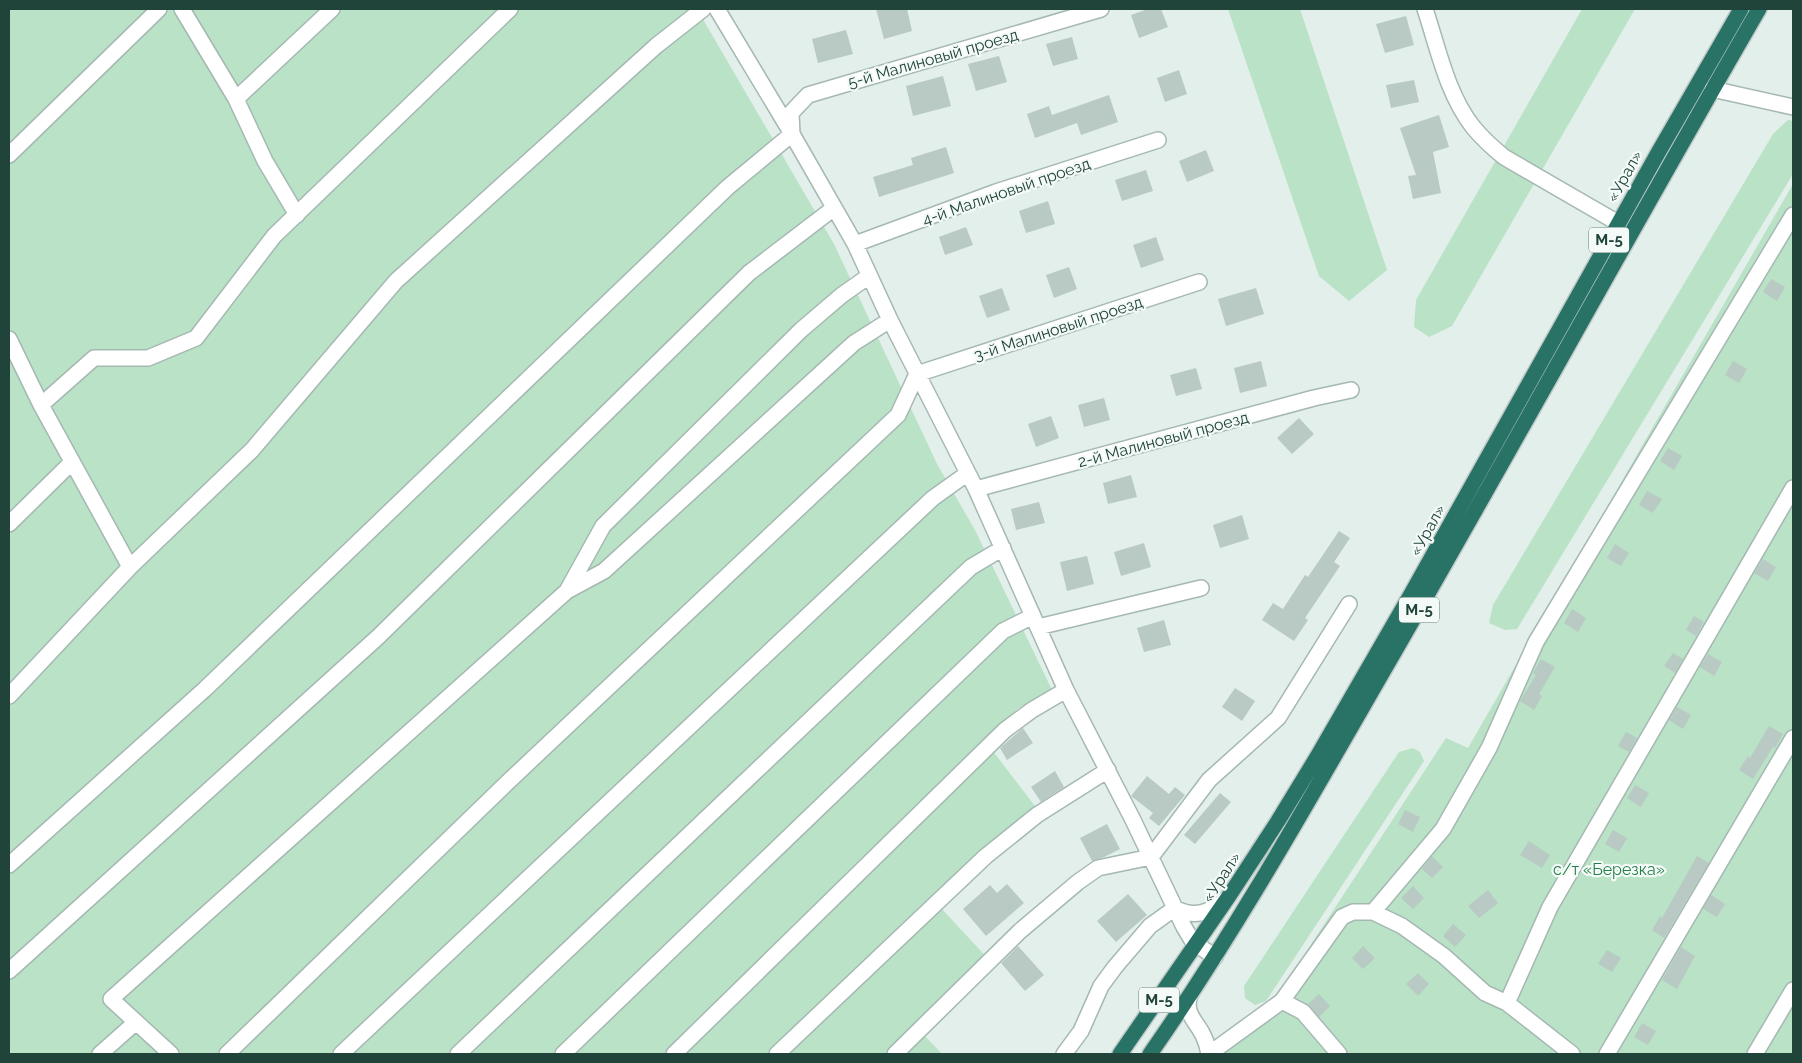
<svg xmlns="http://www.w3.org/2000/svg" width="1802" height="1063" font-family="Raleway,sans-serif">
	<rect width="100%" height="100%" fill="#e3efea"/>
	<!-- green -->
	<path fill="#b9e2c6" d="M9,9H697L834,244L937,464L975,530L1052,690L1017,709L986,742L1041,814L940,907L993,964L923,1034L942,1054H9Z
		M1228,9H1300L1387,270L1349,301L1319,276Z
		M1582,9H1635L1452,326L1429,337L1414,327L1416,300Z
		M1788,120L1793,121V174L1517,629L1505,630L1489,623L1493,605L1773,134Z
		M1793,184V1054H1212L1276,998L1446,738L1468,748Z
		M1413,748L1420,752L1424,761L1266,1001L1255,1005L1245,998L1244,986L1399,752Z"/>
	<!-- building -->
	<path fill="#b8cac3" d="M876,9H907L912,31L884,39Z
		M1148,9H1161L1168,27L1139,38L1131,15Z
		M1406,16L1414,45L1385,53L1376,24Z
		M846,30L853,54L818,63L812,39Z
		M1072,37L1078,59L1053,66L1046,44Z
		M999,56L1007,82L976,91L968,64Z
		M1179,70L1187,94L1165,102L1157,78Z
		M943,76L951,106L913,116L906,86Z
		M1414,80L1419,102L1391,108L1386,85Z
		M1109,95L1118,122L1081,135L1077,123L1035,138L1027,114L1049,106L1052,115Z
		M1439,115L1449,147L1433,152L1441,193L1413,199L1408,176L1416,175L1400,128Z
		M946,147L954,173L879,197L873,177L913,165L911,158Z
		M1206,150L1214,171L1187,182L1179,161Z
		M1146,170L1153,191L1122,201L1115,180Z
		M1048,201L1055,224L1026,233L1019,211Z
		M966,227L973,245L945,255L939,237Z
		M1156,237L1164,260L1141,268L1133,245Z
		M1069,267L1077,289L1054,298L1046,275Z
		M1771,279L1785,287L1777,301L1763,292Z
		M1002,288L1010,310L987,318L979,296Z
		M1256,288L1264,314L1226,326L1218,299Z
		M1261,361L1267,386L1240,393L1234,368Z
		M1733,361L1747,369L1739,383L1725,375Z
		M1196,368L1202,389L1176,396L1170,375Z
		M1104,398L1110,420L1084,427L1078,405Z
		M1051,416L1059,438L1036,447L1028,424Z
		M1299,418L1314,434L1292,454L1277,438Z
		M1668,448L1682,456L1674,470L1660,461Z
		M1131,475L1137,497L1108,504L1103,483Z
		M1647,491L1662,499L1653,513L1639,505Z
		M1039,502L1045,523L1016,530L1011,509Z
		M1242,515L1249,539L1220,548L1213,525Z
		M1339,531L1350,538L1334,562L1340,566L1305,618L1308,620L1294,641L1262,620L1273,603L1283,609L1305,575L1308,577Z
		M1144,543L1151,567L1121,576L1114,552Z
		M1615,544L1629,553L1621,566L1607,558Z
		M1087,556L1094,584L1067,591L1060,562Z
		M1763,559L1776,567L1768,581L1754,573Z
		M1572,609L1586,618L1578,632L1564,623Z
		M1694,616L1704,622L1696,636L1686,630Z
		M1164,620L1171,645L1144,652L1137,628Z
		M1673,653L1683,659L1675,673L1664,666Z
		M1708,654L1722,662L1714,676L1700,667Z
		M1541,659L1555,667L1539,694L1542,696L1534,710L1520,701L1536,675L1533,673Z
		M1235,688L1255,701L1242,721L1222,707Z
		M1677,707L1691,715L1683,729L1669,720Z
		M1769,726L1783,734L1775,748L1773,747L1753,779L1739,770L1748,756L1750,758Z
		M1023,728L1033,743L1007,760L1000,748Z
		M1626,732L1637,738L1629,752L1618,746Z
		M1055,771L1064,787L1041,802L1031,787Z
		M1147,776L1169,794L1175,787L1185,795L1159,826L1149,818L1153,813L1131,796Z
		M1635,785L1649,793L1641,807L1627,798Z
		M1220,793L1231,802L1195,844L1184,835Z
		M1405,810L1420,817L1413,832L1398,824Z
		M1107,824L1120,849L1104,857L1092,861L1080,838Z
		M1613,830L1627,838L1619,852L1605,844Z
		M1529,841L1550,855L1542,868L1520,855Z
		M1432,856L1443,867L1432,878L1422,869Z
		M1697,856L1709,863L1664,938L1652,930L1660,916L1662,918Z
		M1007,884L1024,903L986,936L963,909L990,885L997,893Z
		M1413,886L1424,898L1413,909L1401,898Z
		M1488,890L1498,903L1479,918L1468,906Z
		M1128,894L1147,915L1116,942L1097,921Z
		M1711,895L1725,904L1717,917L1703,909Z
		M1453,924L1466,935L1455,947L1443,936Z
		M1018,946L1044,975L1025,991L1001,963Z
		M1363,946L1375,958L1363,969L1352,958Z
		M1681,947L1695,956L1677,989L1662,980Z
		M1607,950L1621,958L1612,972L1598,964Z
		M1418,973L1429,984L1418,996L1406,984Z
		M1319,994L1330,1006L1319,1017L1308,1004Z
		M1642,1023L1656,1031L1648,1045L1634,1037Z"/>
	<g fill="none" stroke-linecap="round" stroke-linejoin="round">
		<defs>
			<path id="minor" d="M182,9L236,99L265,161L297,215
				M717,9L792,134L855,244L890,320L976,489L1066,690L1133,820L1184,927L1193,942L1215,957
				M1425,9C1438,48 1447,94 1473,127C1482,138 1493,148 1504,157L1618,223
				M1712,89L1793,107
				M236,99L332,9
				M9,155L159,9
				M855,244L996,192L1158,140
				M9,339L41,405L130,567
				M41,405L94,358H148L196,338L274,236L510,9
				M976,489L1314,398L1351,390
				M9,524L72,462
				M567,591L603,526L801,330L842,295L869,276
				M1038,627L1201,588
				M9,696L130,567L252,450L396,281L656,46L703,9
				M9,865L205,689L728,187L792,134L791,113L808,95L1101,9
				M1373,912L1402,926L1444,956L1485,993L1507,1003L1572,1054
				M9,971L378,637L749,273L834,208
				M1189,998C1185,1014 1196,1021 1203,1035C1206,1041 1208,1048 1209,1054L1282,1001L1342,917L1353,912H1373L1443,829L1489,748L1536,642L1793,215
				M1282,1001L1303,1012L1339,1054
				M1507,1003L1550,907L1793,488
				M100,1054L136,1022
				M171,1054L111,999L567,591L604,571L854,343L890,320
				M227,1054L511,779L898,415L917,374L1199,282
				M341,1054L933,498L968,473
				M458,1054L971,567L1003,548
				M563,1054L1003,631L1033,616
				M674,1054L1005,730L1032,710L1066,690
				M777,1054L986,856L1037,815L1108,770
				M895,1054L1020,931L1078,882L1098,868L1151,857L1209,780L1278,718L1349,604
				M1064,1054L1081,1031L1101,986L1115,967L1150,926L1175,908C1194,919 1211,912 1226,899
				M1607,1054L1793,738
				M1755,1054L1793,990"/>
			<path id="highway" d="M1120,1054L1229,896L1278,821L1317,757L1410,596L1658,153L1741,9
				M1150,1054C1236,931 1309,800 1384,670C1511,451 1632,228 1759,9"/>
		</defs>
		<!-- minor casing -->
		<use href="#minor" stroke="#a5b8b2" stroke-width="18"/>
		<!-- highway casing -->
		<use href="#highway" stroke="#c1cac8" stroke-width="18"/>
		<!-- minor -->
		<use href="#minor" stroke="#fff" stroke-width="15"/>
		<!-- highway -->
		<use href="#highway" stroke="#287366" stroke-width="15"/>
	</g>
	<g text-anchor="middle" stroke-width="4.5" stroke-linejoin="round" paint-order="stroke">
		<!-- shield labels -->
		<g fill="#f4faf7" stroke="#607a73" stroke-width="1">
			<rect x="1589" y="227.5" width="40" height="25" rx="4"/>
			<rect x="1399" y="597.5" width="40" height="25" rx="4"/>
			<rect x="1139" y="987.5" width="40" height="25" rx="4"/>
		</g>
		<g font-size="15" font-weight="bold" fill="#20433a">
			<text x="1609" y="245">М-5</text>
			<text x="1419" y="615">М-5</text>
			<text x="1159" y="1005">М-5</text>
		</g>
		<!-- street labels -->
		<g font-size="16" fill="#20433a" stroke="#f4faf7">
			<text transform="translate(933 58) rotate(-16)" y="6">5-й Малиновый проезд</text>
			<text transform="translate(1624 176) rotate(-61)" y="6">«Урал»</text>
			<text transform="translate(1006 191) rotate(-19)" y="6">4-й Малиновый проезд</text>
			<text transform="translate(1058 328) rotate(-18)" y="6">3-й Малиновый проезд</text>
			<text transform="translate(1163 439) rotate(-15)" y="6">2-й Малиновый проезд</text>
			<text transform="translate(1427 530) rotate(-61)" y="6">«Урал»</text>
			<text transform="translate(1221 877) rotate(-57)" y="6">«Урал»</text>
		</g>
		<!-- park labels -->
		<g font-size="16" fill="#257f4a" stroke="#f4faf7">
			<text x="1609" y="875">с/т «Березка»</text>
		</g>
	</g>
	<!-- border -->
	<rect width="1802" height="1063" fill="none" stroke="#20433a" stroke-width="20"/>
</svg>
